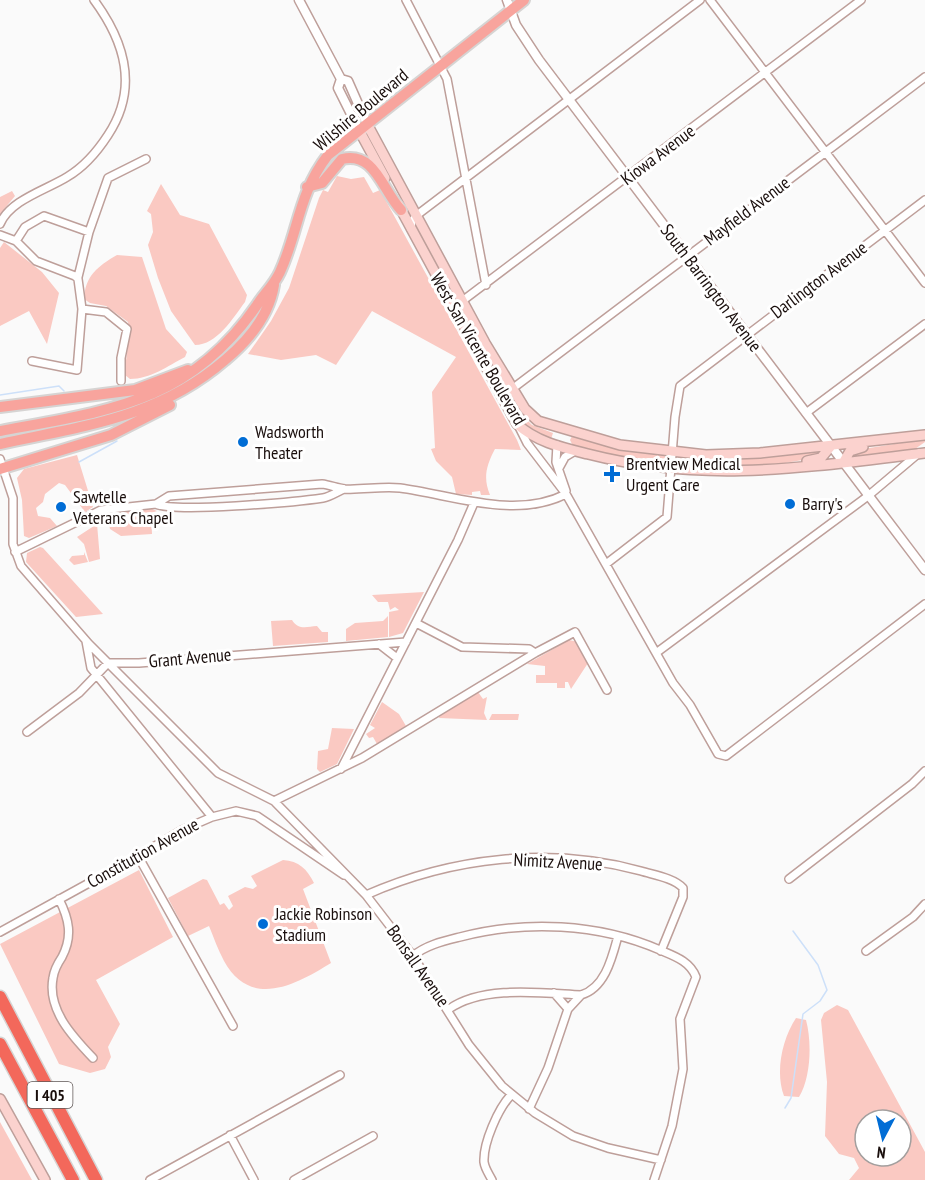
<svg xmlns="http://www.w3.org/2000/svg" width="925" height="1180" font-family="'PT Sans Narrow',sans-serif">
	<rect width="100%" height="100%" fill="#fafafa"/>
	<!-- green -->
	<path fill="#fac9c2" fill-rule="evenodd" d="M337,176L351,179L364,177L373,193L380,190L517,440L521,450L495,449C486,466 483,478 490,495H481L480,491L472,492V495L456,494L452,477L436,461L431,449L435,448L432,392L456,357L372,311L336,365L316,355L281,360L248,354L271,321L289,288L319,198L323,190L328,192Z
		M161,184L180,215L209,224L247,295L245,302C233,318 217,345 195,345L171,311L158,278L148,245L153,232L151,214L147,211Z
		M12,191L15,196L0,214V197Z
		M4,242L42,272L59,293L47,344L29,311L0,326V248Z
		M117,255L142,257L166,329L187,352L185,357C168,366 150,379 130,379L125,375C125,357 131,340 128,322L106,306L90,303L84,299C85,276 98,266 117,255Z
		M468,315L525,418L532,425L553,433L551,439L527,427L522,421L466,316Z
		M572,436L665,455L666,464L635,461L573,446L570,440Z
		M925,439V442L915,449L850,457L857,450Z
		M825,451L814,458L768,466H677L678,457L732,459Z
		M77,455L93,507L85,512L65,485L59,483L45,494L43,502L36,508L38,516L50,518L57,526L29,538L24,536L22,500L17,478L24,469Z
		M150,508L157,511L151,513L152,534L121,536L110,529L107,514L110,512Z
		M97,524L100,559L89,562L84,544L77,537Z
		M40,547L43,548L103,614L76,617L26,562L27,553Z
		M84,552L88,562L74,565L69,560L72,556L84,555Z
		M424,592L403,633L389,637V612L399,610L395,607L390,610L388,602H378L372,595Z
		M388,616V637L346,641V629L355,623L383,621Z
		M292,620C298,630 306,627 317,626L322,632H328V642L273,646L271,621Z
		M569,640L578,642L588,663L571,689L568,682H565V688H557V683H536V675H545V666L527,664Z
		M478,692L483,699L487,697L484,713L487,720L439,718L440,715Z
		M382,702L399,714L406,726L377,744L373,737L369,738L366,734L375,728L370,725Z
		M492,714H519L518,720H489Z
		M332,728L354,729L337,764L320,772L317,769L318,751L328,749Z
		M283,860C299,861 307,869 314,883L303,889L331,963C297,984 251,1010 224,961C218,950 214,938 209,926L188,936L168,898L203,879L207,880L220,905L224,903L229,910L233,906L228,896L245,887L253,889L257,886L251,876Z
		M139,870L173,937L96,980L120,1024L108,1047L111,1057L105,1069L90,1073L59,1064L0,944Z
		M837,1005L848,1010L925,1152V1180H849L859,1168L854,1158L839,1154L825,1136L827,1082L821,1020L824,1013ZM865,1120H901V1156H865Z
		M796,1018L806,1020C812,1042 811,1077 799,1097L784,1096C775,1073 782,1039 796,1018Z
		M0,1122L32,1180H0Z"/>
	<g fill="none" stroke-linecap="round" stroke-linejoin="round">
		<!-- stream -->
		<path stroke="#cde0f9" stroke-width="1.5" d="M0,395L59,386L64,391
			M79,462L117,441
			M785,1108L791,1098L803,1014L820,1001L827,990L818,965L793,931"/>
		<defs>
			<path id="minor" d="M406,0L447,79L486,285
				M710,0L925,283
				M0,224C10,200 46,190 67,177C84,167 97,152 108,135C139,88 125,42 94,0
				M411,229L412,221L417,215L700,0
				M0,235L16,241L36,261L75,276L78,279L82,309L77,370L32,361
				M16,241L25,227L44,216L89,232L108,178L146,159
				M78,277L89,232
				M453,308L861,0
				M82,309L106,312L127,329L121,358V381
				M512,389L925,77
				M806,413L925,324
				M519,427L527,443L566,494L673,683L690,705L718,754L726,756L925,604
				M557,445L556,462L566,491
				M0,459L13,498V544L21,566L89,644L218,773L274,801L366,895L413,956L469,1045L502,1086L535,1113L573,1136L608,1148L661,1160
				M559,468L565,457L575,451
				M156,504C174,513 296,502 323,498C330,497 337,492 344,489
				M15,552L101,510L156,504L169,496L322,484C330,485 337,488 345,489C363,490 381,486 400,488C453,495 515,520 566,494
				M606,564L667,517L675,417L680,386L925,200
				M416,623L462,647L529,649L535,653
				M86,641L91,668L212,817
				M379,644L397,658
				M656,653L868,496L919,453
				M27,732L79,693L108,663H139L406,642
				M341,769L458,540L474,503
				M274,801L362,758L535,653L575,632L607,690
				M138,856L233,1026
				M789,879L912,784L925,771
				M366,895C452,857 550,846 641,871C654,875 674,878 683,888V897L661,951
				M59,899C69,919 73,936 62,957C58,963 54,970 53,978C47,1010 73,1037 93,1058
				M0,932L138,856L182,830L212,817L236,811L257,816L344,875
				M866,951L913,917L925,904
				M413,956C426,945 444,941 460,937C525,920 598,923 660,950C674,956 690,961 696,977L680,1019L683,1069L672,1126L654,1180
				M554,993L568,1009
				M449,1009C483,985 542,993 581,995C605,988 612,958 618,936
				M529,1109L548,1068L568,1009L581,995
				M230,1135L254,1180
				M150,1180L340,1075
				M294,1180L373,1136
				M492,1180C489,1174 485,1169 484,1162C483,1143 498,1109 511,1095"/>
			<path id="tertiary" d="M299,0L341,79L348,81L367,124
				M507,0L516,25L539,60L925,570
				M341,79L338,88L359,130"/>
			<path id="secondary" d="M367,124L485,343L525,409L538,421L620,445L706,455L760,453L925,435
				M359,130L385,178
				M398,204L517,424C536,442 564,448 588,454C705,484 808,467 925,453
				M807,461L821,458L831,446
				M843,463L850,451L863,447
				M0,1099L45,1180"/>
			<path id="primary" d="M307,187L322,183L342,159C375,151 382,190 401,210
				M0,407L135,390L188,370
				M0,431C107,411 190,403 257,305C264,294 274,285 280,272C299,230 298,194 328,155L524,0
				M0,444C83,426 158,418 225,360C248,341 269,316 274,285
				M0,469L111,435L170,405"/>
			<path id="motorway" d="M0,997L96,1180
				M0,1044L73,1180"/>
		</defs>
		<!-- minor casing -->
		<use href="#minor" stroke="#be9f9a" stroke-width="10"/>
		<!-- tertiary casing -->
		<use href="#tertiary" stroke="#be9f9a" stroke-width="11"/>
		<!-- secondary casing -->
		<use href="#secondary" stroke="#be9f9a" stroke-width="12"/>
		<!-- primary casing -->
		<use href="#primary" stroke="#d6d4d3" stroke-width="14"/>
		<!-- motorway casing -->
		<use href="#motorway" stroke="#d6d4d3" stroke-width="15"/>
		<!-- minor -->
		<use href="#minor" stroke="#fff" stroke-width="7"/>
		<!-- tertiary -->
		<use href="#tertiary" stroke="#fff" stroke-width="8"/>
		<!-- secondary -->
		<use href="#secondary" stroke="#fbd2ce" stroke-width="9"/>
		<!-- primary -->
		<use href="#primary" stroke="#f8a49d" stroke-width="10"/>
		<!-- motorway -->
		<use href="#motorway" stroke="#f3685b" stroke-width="12"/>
	</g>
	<!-- markers -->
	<g fill="#016dd5" stroke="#fff" stroke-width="2">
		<circle cx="243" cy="442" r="6"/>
		<path d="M609 465h6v6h6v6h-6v6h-6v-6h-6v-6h6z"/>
		<circle cx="790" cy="504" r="6"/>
		<circle cx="61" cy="507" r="6"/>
		<circle cx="263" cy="924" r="6"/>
	</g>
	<g text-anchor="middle" stroke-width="6" stroke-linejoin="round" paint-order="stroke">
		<!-- shield labels -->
		<rect fill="#fff" stroke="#5f5756" stroke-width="1.5" x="27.5" y="1082" width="45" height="26" rx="4.5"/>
		<g font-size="16" font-weight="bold" fill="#1a0f0d">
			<text x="50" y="1101">I 405</text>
		</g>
		<!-- street labels -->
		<g font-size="18" fill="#1a0f0d" stroke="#fff">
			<text transform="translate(361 110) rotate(-40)" y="6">Wilshire Boulevard</text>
			<text transform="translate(658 155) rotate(-37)" y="6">Kiowa Avenue</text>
			<text transform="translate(747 211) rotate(-37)" y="6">Mayfield Avenue</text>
			<text transform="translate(819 280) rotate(-37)" y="6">Darlington Avenue</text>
			<text transform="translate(711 288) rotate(53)" y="6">South Barrington Avenue</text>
			<text transform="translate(478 349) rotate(60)" y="6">West San Vicente Boulevard</text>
			<text transform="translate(190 658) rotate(-5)" y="6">Grant Avenue</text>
			<text transform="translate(143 853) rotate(-29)" y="6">Constitution Avenue</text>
			<text transform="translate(558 862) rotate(3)" y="6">Nimitz Avenue</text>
			<text transform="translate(418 966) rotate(55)" y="6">Bonsall Avenue</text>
		</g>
		<!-- poi labels -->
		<g font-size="18" fill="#1a0f0d" stroke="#fff" text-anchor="start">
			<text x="255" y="438">Wadsworth<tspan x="255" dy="21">Theater</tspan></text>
			<text x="626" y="470">Brentview Medical<tspan x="626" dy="21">Urgent Care</tspan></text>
			<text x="73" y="503">Sawtelle<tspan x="73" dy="21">Veterans Chapel</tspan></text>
			<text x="802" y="510">Barry's</text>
			<text x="275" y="920">Jackie Robinson<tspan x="275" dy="21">Stadium</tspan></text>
		</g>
	</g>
	<!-- north arrow -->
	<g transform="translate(883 1138) rotate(187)"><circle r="28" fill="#ffffff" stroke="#a39f9e" stroke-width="1.5"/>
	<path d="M0-4.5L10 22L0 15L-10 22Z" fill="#016dd5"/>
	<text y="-9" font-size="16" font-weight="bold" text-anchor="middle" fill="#1a0f0d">N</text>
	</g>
</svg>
